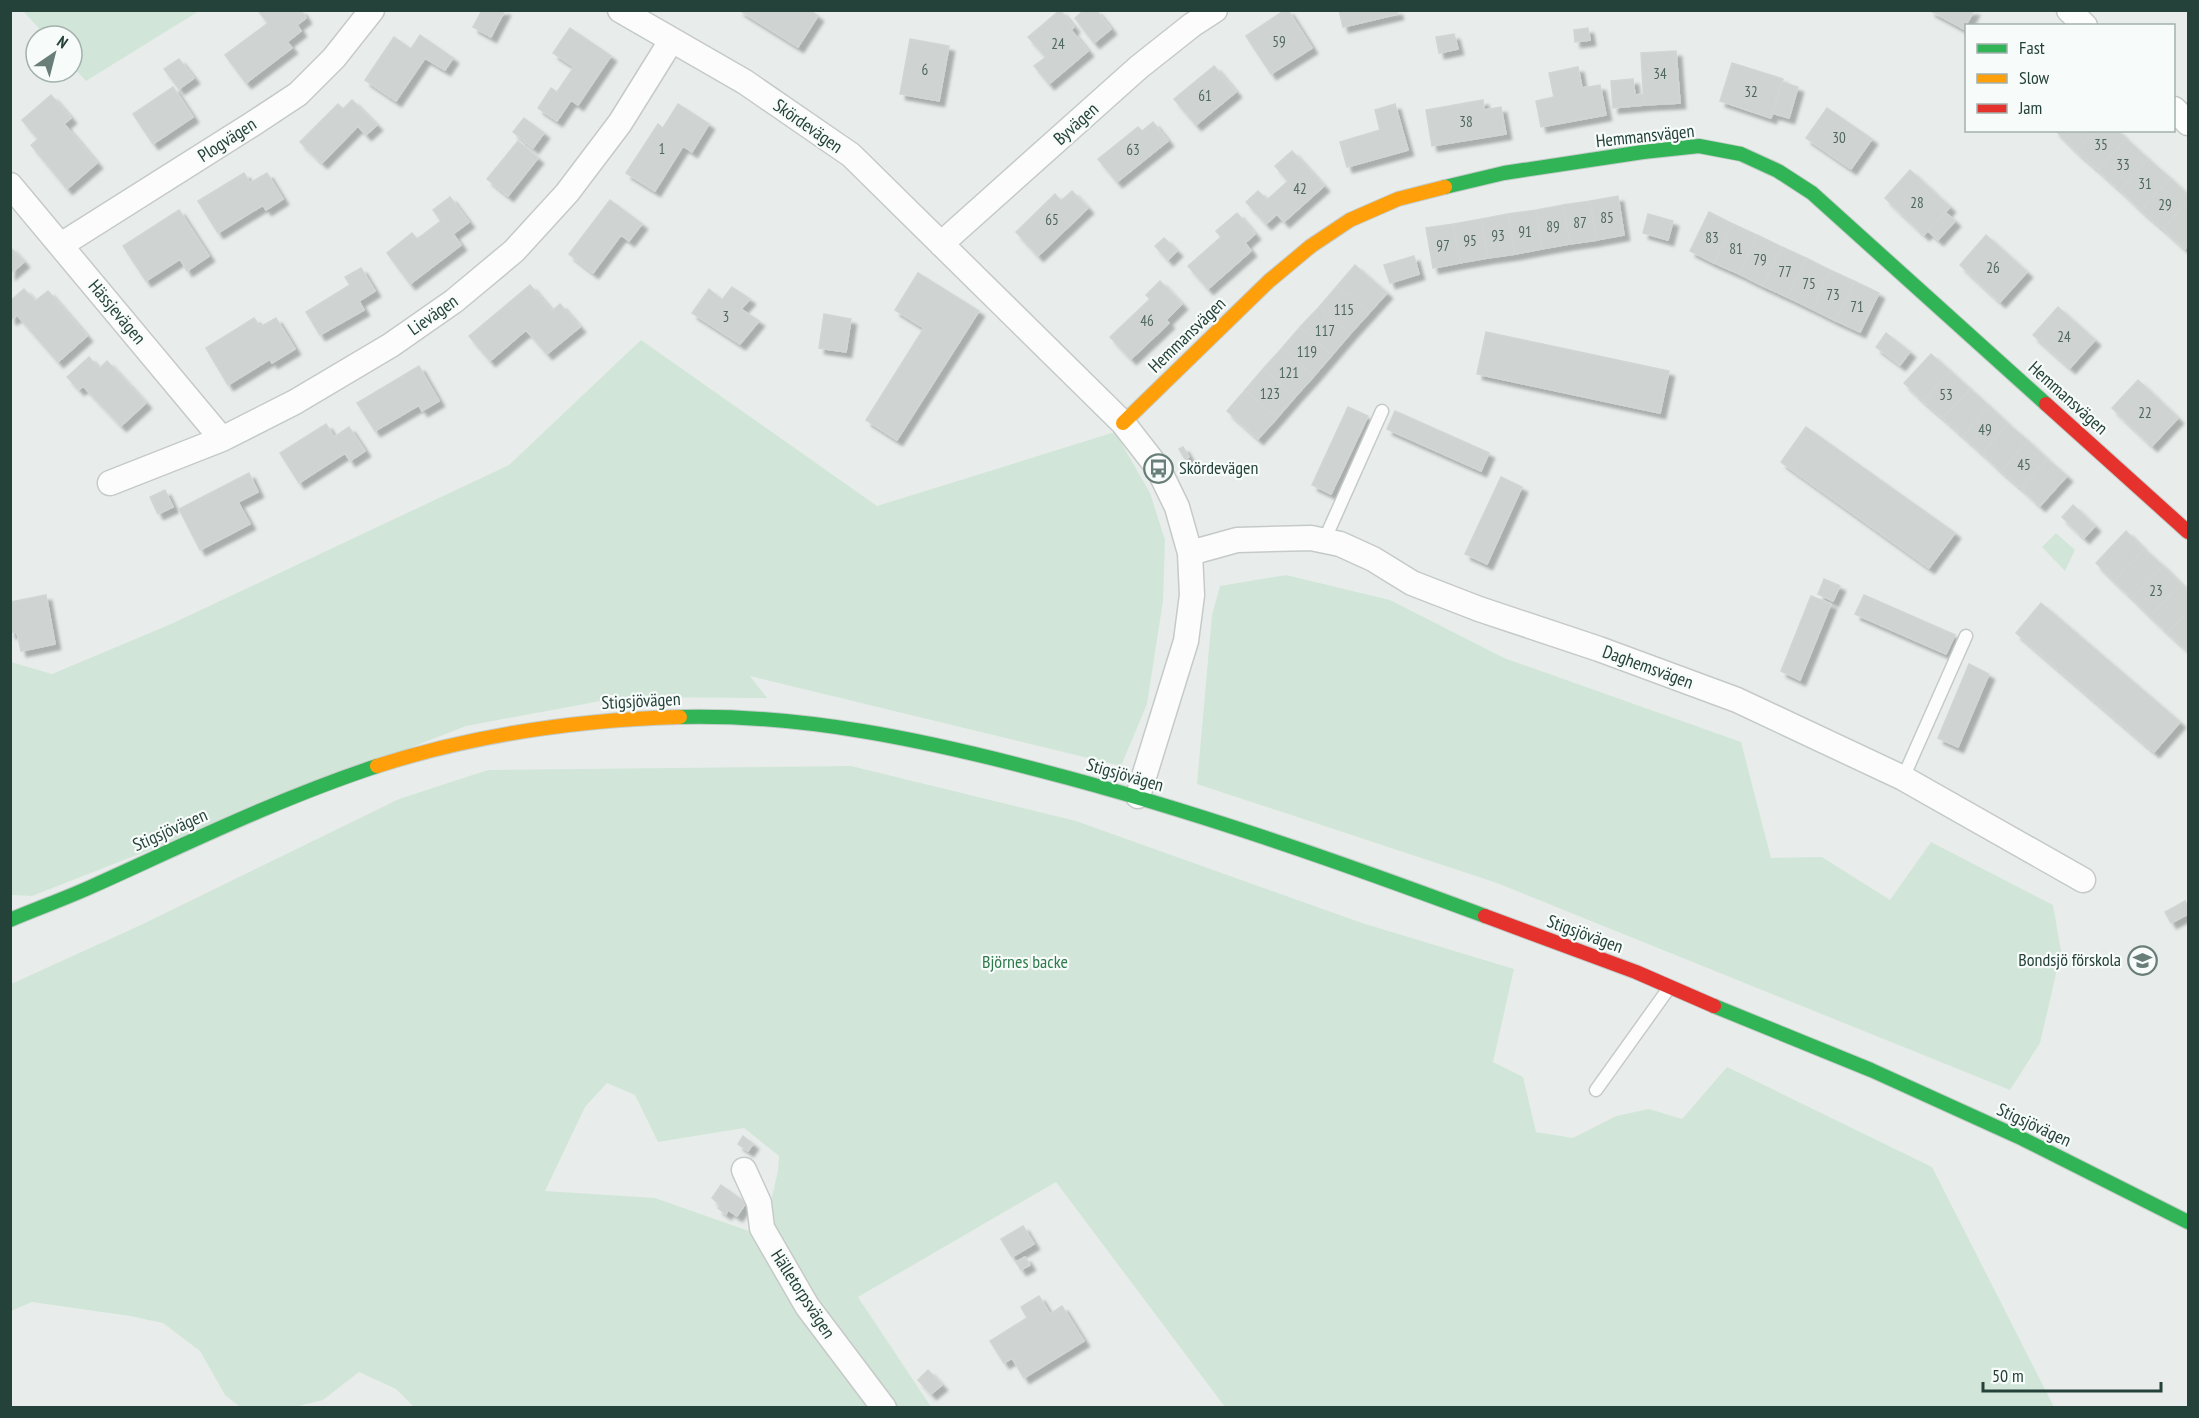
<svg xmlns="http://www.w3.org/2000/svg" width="2199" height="1418" font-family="'PT Sans Narrow',sans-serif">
	<defs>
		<filter id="shadow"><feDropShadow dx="5.5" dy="5.5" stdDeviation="1.5" flood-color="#0004"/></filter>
	</defs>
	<rect width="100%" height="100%" fill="#e8edeb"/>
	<!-- green -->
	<path fill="#d1e6d8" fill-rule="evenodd" d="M23,11H199L86,81L72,66V36H46Z
		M641,340L877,506L1115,432L1150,493L1165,540L1163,601L1147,704L1121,766L750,676L767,698L622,697L466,726L32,896L11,895V662L52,674L171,624L509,465Z
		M2056,533L2075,550L2065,571L2042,547Z
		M1286,575L1390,600L1504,658L1741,742L1771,858L1822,857L1890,900L1931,842L2053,905L2061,951L2051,996L2040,1043L2010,1090L1497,883L1197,784L1212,615L1220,586Z
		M851,766L1076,821L1362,923L1514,969L1493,1062L1523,1077L1536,1132L1573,1138L1616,1116L1649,1109L1682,1119L1727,1067L1932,1167L2054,1407H1225L1056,1182L858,1297L931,1407H414L396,1389L359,1372L323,1400L295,1407H240L225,1395L200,1351L163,1323L130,1316L32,1302L11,1311V984L143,924L399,799L488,770ZM607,1083L635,1095L658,1142L744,1128L779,1156L778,1171L763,1236L655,1198L545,1191L585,1107Z"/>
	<!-- building -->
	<path fill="#cfd4d2" stroke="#d1d6d4" stroke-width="1.5" filter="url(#shadow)" d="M261,10H301L306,18L297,25L301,31L287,42L292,48L246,83L225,55L268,23L259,12Z
		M479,10H505L491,37L473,27L481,12Z
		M739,10H810L818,16L798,47Z
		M1060,10L1074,27L1071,30L1088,51L1049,84L1034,66L1046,57L1028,37Z
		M1084,10H1096L1111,29L1094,43L1075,18Z
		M1285,10H1288L1312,48L1271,74L1246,36Z
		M1339,10H1397L1398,14L1343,27Z
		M1929,10H1974L1964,29Z
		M570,28L611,56L578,105L571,100L557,121L538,108L551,88L557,92L574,67L553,53Z
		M1588,28L1590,40L1575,42L1574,30Z
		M1454,34L1458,49L1439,53L1436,37Z
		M420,35L453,58L445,70L425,58L396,101L365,80L394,37L411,49Z
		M910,39L949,46L939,101L900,94Z
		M1676,51L1680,103L1644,105L1641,53Z
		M179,59L194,78L179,89L164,69Z
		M1732,63L1783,79L1771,118L1720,101Z
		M1214,66L1236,92L1196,125L1174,99Z
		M1578,67L1582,88L1600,85L1606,115L1541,127L1536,101L1554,97L1549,73Z
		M1633,79L1635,95L1643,94L1644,105L1613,108L1611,81Z
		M1782,82L1798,87L1789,118L1772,113Z
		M173,87L193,117L153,144L133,114Z
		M51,95L71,118L64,124L97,163L67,189L31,145L38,139L22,120Z
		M352,100L377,125L366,135L358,126L322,163L300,142L338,104L343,109Z
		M1483,100L1484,110L1501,107L1506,134L1432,146L1426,110Z
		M678,104L709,124L692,152L683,146L655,191L626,173L658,124L663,128Z
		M1395,104L1408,150L1347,167L1340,142L1380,130L1375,110Z
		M1827,108L1872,139L1851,169L1806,138Z
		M524,118L544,133L533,148L513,132Z
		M1153,122L1168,141L1117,182L1098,159L1138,127L1142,131Z
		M2055,130H2095L2076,151Z
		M2095,130H2117L2126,139L2098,170L2076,151Z
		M2126,139L2148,159L2120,190L2098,170Z
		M518,141L538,158L508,196L487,179Z
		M1292,151L1324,186L1284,222L1277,214L1266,224L1246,202L1258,191L1267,200L1288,181L1275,166Z
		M2148,159L2170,178L2141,210L2120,190Z
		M1910,170L1950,207L1924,235L1885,198Z
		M244,173L250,183L267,173L283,199L266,210L263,205L218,233L198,201Z
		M2170,178L2188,195V201L2163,229L2141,210Z
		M1072,191L1088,208L1038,256L1016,232L1055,194L1061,201Z
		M1618,196L1624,235L1597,240L1590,201Z
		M450,197L469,222L453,234L461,245L410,284L387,253L412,233L417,239L441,221L433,210Z
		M610,200L642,224L629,241L621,235L593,273L569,254Z
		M1590,201L1597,240L1570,244L1563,205Z
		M2188,201V245L2185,249L2163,229Z
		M1563,205L1570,244L1542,249L1536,210Z
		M179,210L209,256L187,271L180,259L146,281L123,246Z
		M1536,210L1542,249L1515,254L1508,214Z
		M1709,212L1733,224L1714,263L1690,251Z
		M1945,212L1955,221L1938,240L1928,231Z
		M1237,213L1255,234L1245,243L1251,251L1208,289L1188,266L1221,237L1216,231Z
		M1508,214L1515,254L1488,258L1481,219Z
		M1648,214L1673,221L1668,240L1643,233Z
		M1481,219L1488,258L1460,263L1453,224Z
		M1453,224L1460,263L1433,268L1426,228Z
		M1733,224L1757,235L1739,274L1714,263Z
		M1757,235L1782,247L1763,286L1739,274Z
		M1986,235L2027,272L2000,302L1960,265Z
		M1164,238L1177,251L1168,260L1155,246Z
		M10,247L24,262L10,274Z
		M1782,247L1806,258L1787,297L1763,286Z
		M1414,256L1419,274L1390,283L1384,265Z
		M1806,258L1830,270L1812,309L1787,297Z
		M1355,265L1387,293L1369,313L1337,286Z
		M361,268L375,291L359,301L364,310L320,335L306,312L350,285L345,277Z
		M1830,270L1854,281L1836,321L1812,309Z
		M918,273L979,311L897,440L866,420L924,328L895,310Z
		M1160,281L1182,304L1166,320L1169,323L1131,359L1110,337L1150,299L1146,295Z
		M1854,281L1879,293L1860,332L1836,321Z
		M530,285L552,311L560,304L580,327L547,354L526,330L490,361L469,336Z
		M1337,286L1369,313L1350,334L1319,307Z
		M732,287L750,299L741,309L759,321L740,344L692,313L709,289L722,300Z
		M24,289L35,301L48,291L87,336L58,362L17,315L12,319L10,318V301Z
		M1319,307L1350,334L1332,355L1300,327Z
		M2058,307L2095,340L2070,368L2033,335Z
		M824,314L851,319L846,352L819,348Z
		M254,318L260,327L276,318L295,349L272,363L270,359L228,385L206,348Z
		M1300,327L1332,355L1314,376L1282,348Z
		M1486,332L1669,371L1660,413L1477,374Z
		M1886,333L1910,352L1900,365L1876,347Z
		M1282,348L1314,376L1295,397L1263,369Z
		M1931,354L1950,371L1923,401L1904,383Z
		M89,357L99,369L107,361L146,403L121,426L83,386L79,390L67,377Z
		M419,366L439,401L422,411L419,405L375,431L357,403Z
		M1263,369L1295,397L1277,418L1245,390Z
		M1950,371L1970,389L1943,418L1923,401Z
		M2138,380L2178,418L2152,446L2112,408Z
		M1970,389L1989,406L1963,436L1943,418Z
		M1245,390L1277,418L1258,439L1227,411Z
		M1989,406L2008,424L1982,453L1963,436Z
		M1348,407L1368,416L1331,494L1312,485Z
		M1395,411L1489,453L1481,471L1387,429Z
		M326,424L334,437L349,427L365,451L350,461L345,453L299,483L280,453Z
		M2008,424L2028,441L2001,471L1982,453Z
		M1806,427L1955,533L1929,568L1781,462Z
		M2028,441L2047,459L2021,488L2001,471Z
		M1183,447L1189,457L1185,459L1179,449Z
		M2047,459L2067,476L2040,506L2021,488Z
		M249,473L258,492L238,502L250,524L200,550L179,509Z
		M1501,477L1522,487L1487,564L1465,554Z
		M165,490L173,507L158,514L150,497Z
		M2073,505L2095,526L2084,538L2062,517Z
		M2126,531L2144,549L2114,581L2096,563Z
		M2144,549L2163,566L2132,598L2114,581Z
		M2163,566L2181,584L2150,616L2132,598Z
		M1824,579L1840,586L1833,601L1818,594Z
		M2181,584L2188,591V612L2168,633L2150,616Z
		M46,595L55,644L21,651L17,632L10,633V602Z
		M1864,595L1955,635L1946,654L1855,614Z
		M1811,596L1831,604L1800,680L1781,671Z
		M2041,603L2180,722L2154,752L2016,633Z
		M2188,612V648L2187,650L2168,633Z
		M1969,664L1989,674L1958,747L1938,738Z
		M2185,901L2188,907V914L2171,923L2165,912Z
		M743,1136L753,1144L748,1151L738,1144Z
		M721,1185L746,1203L737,1216L728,1210L726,1214L718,1208L720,1205L712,1198Z
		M1023,1226L1034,1244L1012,1257L1001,1239Z
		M1025,1257L1030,1265L1021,1270L1016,1262Z
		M1039,1296L1050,1314L1062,1306L1084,1341L1024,1378L1012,1358L1004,1363L990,1341L1027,1318L1021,1307Z
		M928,1370L942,1385L931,1394L918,1380Z"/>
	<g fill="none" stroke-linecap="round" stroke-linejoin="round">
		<defs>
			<path id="lane" d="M1324,541L1382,411
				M1903,778L1966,636
				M1596,1090L1669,988"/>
			<path id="street" d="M620,10L745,82L851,155L1123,423L1158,468L1177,507L1190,553L1192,595L1186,641L1138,796
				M2069,10L2085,26
				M2174,109L2188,123
				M10,185L222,439
				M941,244L1139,67L1192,25L1215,10
				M61,245L251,125L298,94L334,58L372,10
				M110,483L222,439L295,402L391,345L454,301L514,251L567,193L620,123L671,41
				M1190,553L1237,540L1311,538L1340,544L1373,559L1412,583L1479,609L1599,649L1737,700L1903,778L2083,880
				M744,1170L759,1203L762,1228L807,1306L884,1408"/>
			<path id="fast" d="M1445,187L1504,173L1643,152L1699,146L1741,154L1778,171L1812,193L2046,404
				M680,717C803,714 925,740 1042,771C1193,810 1340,862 1485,916
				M10,920C38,908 67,898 95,885C188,843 280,798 377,766
				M1714,1006L1871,1070L2023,1139L2188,1222"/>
			<path id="slow" d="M1123,423L1269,281L1311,246L1350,220L1398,199L1445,187
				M377,766C476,734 577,720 680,717"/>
			<path id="jam" d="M2046,404L2188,532
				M1485,916L1636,972L1714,1006"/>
		</defs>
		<!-- lane casing -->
		<use href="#lane" stroke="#c5cac8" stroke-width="15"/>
		<!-- street casing -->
		<use href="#street" stroke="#c5cac8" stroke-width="27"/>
		<!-- fast casing -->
		<use href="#fast" stroke="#c3cbc8" stroke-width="16"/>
		<!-- slow casing -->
		<use href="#slow" stroke="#c3cbc8" stroke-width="16"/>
		<!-- jam casing -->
		<use href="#jam" stroke="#c3cbc8" stroke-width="16"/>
		<!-- lane -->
		<use href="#lane" stroke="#fcfcfc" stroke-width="12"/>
		<!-- street -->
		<use href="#street" stroke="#fcfcfc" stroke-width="24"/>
		<!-- fast -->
		<use href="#fast" stroke="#30b455" stroke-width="14"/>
		<!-- slow -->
		<use href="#slow" stroke="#ff9f0a" stroke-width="14"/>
		<!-- jam -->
		<use href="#jam" stroke="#e5322d" stroke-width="14"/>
	</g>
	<!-- icons -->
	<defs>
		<symbol id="bus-ring" viewBox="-11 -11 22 22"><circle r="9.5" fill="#f7fbf9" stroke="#697e78" stroke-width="1.5"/><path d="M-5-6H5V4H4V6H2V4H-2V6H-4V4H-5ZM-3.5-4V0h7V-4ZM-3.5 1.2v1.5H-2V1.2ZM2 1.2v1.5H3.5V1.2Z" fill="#697e78"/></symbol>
		<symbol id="school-ring" viewBox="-11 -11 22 22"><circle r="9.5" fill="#f7fbf9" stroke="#697e78" stroke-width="1.5"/><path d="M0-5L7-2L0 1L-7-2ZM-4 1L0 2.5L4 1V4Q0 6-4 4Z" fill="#697e78"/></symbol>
	</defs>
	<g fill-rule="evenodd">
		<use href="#bus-ring" x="1142" y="452" width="33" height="33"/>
		<use href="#school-ring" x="2126" y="944" width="33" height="33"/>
	</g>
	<g text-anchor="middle" stroke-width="4.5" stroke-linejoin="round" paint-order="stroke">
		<!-- number labels -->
		<g font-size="15" fill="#506761">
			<text x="1279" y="47">59</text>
			<text x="1058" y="49">24</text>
			<text x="925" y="75">6</text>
			<text x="1660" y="79">34</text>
			<text x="1751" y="97">32</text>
			<text x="1205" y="101">61</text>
			<text x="1466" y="127">38</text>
			<text x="1839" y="143">30</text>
			<text x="2101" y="150">35</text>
			<text x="662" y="154">1</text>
			<text x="1133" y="155">63</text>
			<text x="2123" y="170">33</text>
			<text x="2145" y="189">31</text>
			<text x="1300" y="194">42</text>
			<text x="1917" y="208">28</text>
			<text x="2165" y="210">29</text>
			<text x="1607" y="223">85</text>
			<text x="1052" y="225">65</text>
			<text x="1580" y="228">87</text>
			<text x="1553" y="232">89</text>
			<text x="1525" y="237">91</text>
			<text x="1498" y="241">93</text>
			<text x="1712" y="243">83</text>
			<text x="1470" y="246">95</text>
			<text x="1443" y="251">97</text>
			<text x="1736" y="254">81</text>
			<text x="1760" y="265">79</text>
			<text x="1993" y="273">26</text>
			<text x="1785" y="277">77</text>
			<text x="1809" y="289">75</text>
			<text x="1833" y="300">73</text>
			<text x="1857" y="312">71</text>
			<text x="1344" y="315">115</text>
			<text x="726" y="322">3</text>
			<text x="1147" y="326">46</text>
			<text x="1325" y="336">117</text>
			<text x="2064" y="342">24</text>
			<text x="1307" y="357">119</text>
			<text x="1289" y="378">121</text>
			<text x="1270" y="399">123</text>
			<text x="1946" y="400">53</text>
			<text x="2145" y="418">22</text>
			<text x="1985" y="435">49</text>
			<text x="2024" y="470">45</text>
			<text x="2156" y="596">23</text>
		</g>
		<!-- street labels -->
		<g font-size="18" fill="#24423a" stroke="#f7fbf9">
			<text transform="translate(1076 124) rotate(-42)" y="6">Byvägen</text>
			<text transform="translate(808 126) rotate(35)" y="6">Skördevägen</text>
			<text transform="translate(1645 136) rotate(-6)" y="6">Hemmansvägen</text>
			<text transform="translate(227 140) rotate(-33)" y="6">Plogvägen</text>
			<text transform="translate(117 312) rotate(50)" y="6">Hässjevägen</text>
			<text transform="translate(433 315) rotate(-35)" y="6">Lievägen</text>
			<text transform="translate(1187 335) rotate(-44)" y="6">Hemmansvägen</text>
			<text transform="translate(2068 398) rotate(42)" y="6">Hemmansvägen</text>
			<text transform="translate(1648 667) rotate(20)" y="6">Daghemsvägen</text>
			<text transform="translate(641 701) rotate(-3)" y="6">Stigsjövägen</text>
			<text transform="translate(1125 775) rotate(16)" y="6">Stigsjövägen</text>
			<text transform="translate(170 830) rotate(-24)" y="6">Stigsjövägen</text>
			<text transform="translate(1585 934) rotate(20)" y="6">Stigsjövägen</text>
			<text transform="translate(2034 1125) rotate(25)" y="6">Stigsjövägen</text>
			<text transform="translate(803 1294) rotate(57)" y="6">Hälletorpsvägen</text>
		</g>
		<!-- poi labels -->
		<g font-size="18" fill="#24423a" stroke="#f7fbf9" text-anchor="start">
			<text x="1179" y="474">Skördevägen</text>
			<text x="2121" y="966" text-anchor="end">Bondsjö förskola</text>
		</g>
		<!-- park labels -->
		<g font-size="18" fill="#2d7a4b" stroke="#f7fbf9">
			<text x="1025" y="968">Björnes backe</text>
		</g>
	</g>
	<!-- border -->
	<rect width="2199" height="1418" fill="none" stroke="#24423a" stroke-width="24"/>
	<!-- legend -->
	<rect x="1965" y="24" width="210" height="108" fill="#f7fbf9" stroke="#a3b1ad" stroke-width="1.5"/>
	<rect x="1977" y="44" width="30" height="9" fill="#30b455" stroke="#a3b1ad" stroke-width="1.5"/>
	<text x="2019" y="54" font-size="18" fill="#24423a">Fast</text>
	<rect x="1977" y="74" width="30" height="9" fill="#ff9f0a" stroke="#a3b1ad" stroke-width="1.5"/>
	<text x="2019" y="84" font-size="18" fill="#24423a">Slow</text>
	<rect x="1977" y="104" width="30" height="9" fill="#e5322d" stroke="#a3b1ad" stroke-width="1.5"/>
	<text x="2019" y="114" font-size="18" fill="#24423a">Jam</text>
	<!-- north arrow -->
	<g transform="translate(54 54) rotate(35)"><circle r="28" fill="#f7fbf9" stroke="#a3b1ad" stroke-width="1.5"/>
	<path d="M0-4.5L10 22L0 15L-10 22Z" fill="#697e78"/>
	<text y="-9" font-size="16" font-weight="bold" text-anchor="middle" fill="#24423a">N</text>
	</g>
	<!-- scale -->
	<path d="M1983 1382v9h178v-9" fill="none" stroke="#24423a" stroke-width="3"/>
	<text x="1992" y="1382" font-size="18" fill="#24423a" stroke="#f7fbf9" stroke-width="4.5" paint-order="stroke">50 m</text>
</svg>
